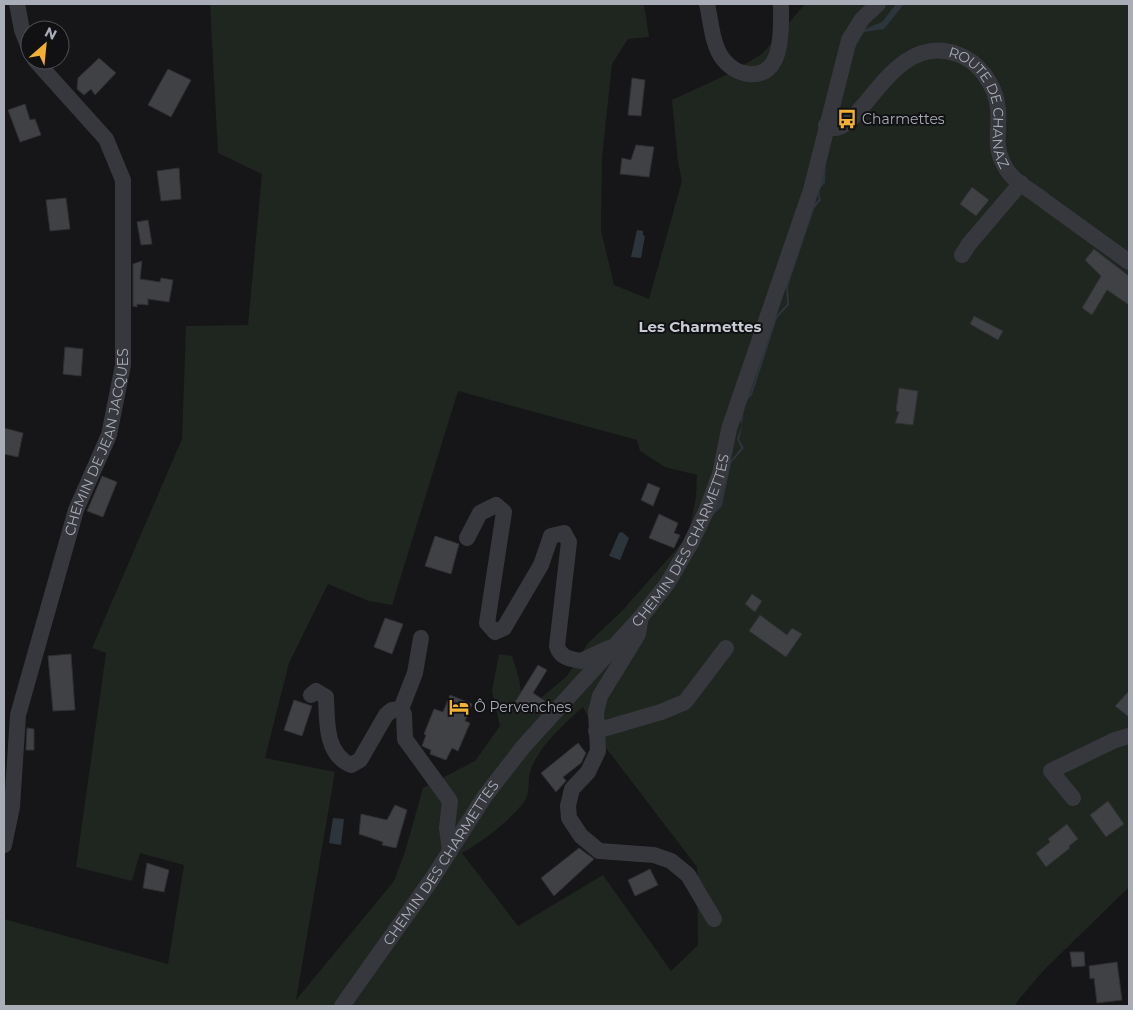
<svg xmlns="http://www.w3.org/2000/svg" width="1133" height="1010" font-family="Montserrat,sans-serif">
	<rect width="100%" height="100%" fill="#161618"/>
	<!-- green -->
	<path fill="#1e261f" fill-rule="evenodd" d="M210,4H644L649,37L628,39L612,64L602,158L601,230L614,285L649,299L682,181L678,162L672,100L728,74L762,54L805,4H1129V887L1043,971L1016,1003L1017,1006H4V919L168,964L184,865L140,853L132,881L76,867L106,653L92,648L182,439L186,326L248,325L262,174L218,153ZM458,391L637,440L640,451L665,467L697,475L696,498L688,536L622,611L588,643L567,676L524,712L519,678L512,656L499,654L492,691L500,726L475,761L423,788L405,852L394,881L296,1000L335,772L265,758L289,663L328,584L369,601L392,605ZM583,707L600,740L697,867L698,945L671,971L603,875L518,926L462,853C484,841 508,822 524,802C531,792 527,783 530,772C538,747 564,724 583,707Z"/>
	<!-- water -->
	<path fill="#2c353c" d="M896,4H904L884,29L864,32L852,53L860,31L882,22Z
		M826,162L825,183C819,189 818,191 821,200L814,209L788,286L789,305L777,318L752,395C741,403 744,427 739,439L744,448L731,463L722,506L708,520L729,463L741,448L737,439L742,425L739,416L747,395L750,394L775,317L787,304L786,286L813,205L819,199L817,194Z
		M637,230L643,231V235L645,236L641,258L631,257Z
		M622,532L629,538L620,560L609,556L619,533Z
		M333,818L344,819L341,845L329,843Z"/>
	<!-- building -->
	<path fill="#404145" stroke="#303034" d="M99,58L116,73L95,95L91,89L84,95L77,89L78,78Z
		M168,69L191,80L171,117L148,105Z
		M632,78L645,80L641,116L628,115Z
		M25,104L30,120L35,119L41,135L20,142L8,110Z
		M636,145L654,147L649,177L620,174L622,158L631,160Z
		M179,168L181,199L161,201L157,171Z
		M972,187L989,200L976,216L960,204Z
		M66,198L70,229L50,231L46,200Z
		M148,220L152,244L141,245L137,222Z
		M1094,249L1129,276V305L1107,290L1092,315L1082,308L1101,276L1085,260Z
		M142,261L140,279L160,282L161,278L173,280L169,302L148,299V305L137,304V307L133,306V264Z
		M974,316L1003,331L998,340L970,324Z
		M65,347L83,349L81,376L63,374Z
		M899,388L918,391L913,425L895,423L899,412L896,411Z
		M4,428L23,433L18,457L4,454Z
		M102,476L117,482L103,517L87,511Z
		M648,483L660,488L653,506L641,500Z
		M659,514L678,523L674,533L680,535L674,548L649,538Z
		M435,536L459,544L451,574L425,566Z
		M752,594L762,601L755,612L745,604Z
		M760,615L787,635L792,628L802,634L786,657L749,631Z
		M385,618L403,624L392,654L374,647Z
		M71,654L75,710L53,711L48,656Z
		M538,665L547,670L533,693L545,701L538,714L515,702Z
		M1129,691V717L1115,706Z
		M450,695L472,704L465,721L470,723L458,751L452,748L446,760L430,754L431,750L422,746L426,735L424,734L434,709L443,712Z
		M294,700L312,706L302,736L284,730Z
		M27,728L34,729V750H26Z
		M578,743L586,753L581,763L563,777L566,781L556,792L541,773Z
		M1108,801L1124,824L1106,837L1090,815Z
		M395,805L407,810L396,848L382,845L383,842L359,834L361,814L387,820Z
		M1067,824L1078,839L1069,846L1070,848L1046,867L1036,853L1050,842L1048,839Z
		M579,848L594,859L554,896L541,878Z
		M147,863L169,870L164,892L143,888Z
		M650,869L658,885L635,896L628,880Z
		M1070,952H1084L1085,966L1072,967Z
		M1117,962L1122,1000L1097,1003L1094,978L1090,979L1089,966Z"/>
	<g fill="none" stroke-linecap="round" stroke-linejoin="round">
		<!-- minor -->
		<g stroke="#37383d" stroke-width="16">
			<path d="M17,4L22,30L30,51"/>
			<path d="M707,4C711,21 712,45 723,59C729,67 739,73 749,74C785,77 781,27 781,4"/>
			<path id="s1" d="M826,125C858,148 887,29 957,54C979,61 996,86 998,109C1000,127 994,144 1002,161C1004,165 1007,171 1010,174C1019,185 1035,193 1046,202C1074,222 1101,242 1129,262"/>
			<path d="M962,255L969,244L1021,183"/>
			<path d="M467,538L480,513L496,505L504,512L487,623L495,632L504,628L541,565L551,536L564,533L569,542L557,646C560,658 571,659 581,661L609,648"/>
			<path d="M640,622L638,634L600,696L596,712L598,751L588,772L572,789L568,806L569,818L581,836L599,851L654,855L671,861L688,875L714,919"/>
			<path d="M311,695L316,691L326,697C327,721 325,754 351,765L360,760L386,715L392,710L401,709L404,714L405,739L450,801L447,828L450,851"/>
			<path d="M401,709L415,673L421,638"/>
			<path d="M596,731L661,712L685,702L726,648"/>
			<path d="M1073,798L1051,771L1115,740L1129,736"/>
			<path id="s2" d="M4,845L12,807L18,715L76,510L109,435L123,365V180L106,139L35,60"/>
			<path id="s3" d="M342,1006L432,879L485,796L523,747L641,617L667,584L691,543L707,509L720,474L729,429L811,190L849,40L862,19L878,4"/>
		</g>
	</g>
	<!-- icons -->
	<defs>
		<symbol id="bus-bare" viewBox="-9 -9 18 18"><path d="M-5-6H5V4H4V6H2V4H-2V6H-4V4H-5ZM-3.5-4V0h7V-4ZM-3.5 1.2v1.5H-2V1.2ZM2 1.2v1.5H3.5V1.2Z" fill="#f2b134" stroke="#111113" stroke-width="2.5" paint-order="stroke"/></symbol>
		<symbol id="hotel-bare" viewBox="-9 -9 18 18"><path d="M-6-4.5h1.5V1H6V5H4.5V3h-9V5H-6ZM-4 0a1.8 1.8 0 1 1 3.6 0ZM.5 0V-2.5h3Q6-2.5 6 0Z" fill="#f2b134" stroke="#111113" stroke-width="2.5" paint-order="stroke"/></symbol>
	</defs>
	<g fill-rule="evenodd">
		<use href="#bus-bare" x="833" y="105" width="28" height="28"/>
		<use href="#hotel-bare" x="445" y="693" width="28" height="28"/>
	</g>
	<g text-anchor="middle" stroke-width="4" stroke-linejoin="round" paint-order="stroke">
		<!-- street labels -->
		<g font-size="14" fill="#a8adb8" stroke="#111113">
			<text dy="5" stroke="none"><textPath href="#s1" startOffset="224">ROUTE DE CHANAZ</textPath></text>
			<text dy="5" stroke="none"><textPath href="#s2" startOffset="416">CHEMIN DE JEAN JACQUES</textPath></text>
			<text dy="5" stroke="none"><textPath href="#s3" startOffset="579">CHEMIN DES CHARMETTES</textPath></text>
			<text dy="5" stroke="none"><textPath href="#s3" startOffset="174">CHEMIN DES CHARMETTES</textPath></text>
		</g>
		<!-- poi labels -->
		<g font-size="14" fill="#a8adb8" stroke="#111113" text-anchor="start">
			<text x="862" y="124">Charmettes</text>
			<text x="474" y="712">Ô Pervenches</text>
		</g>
		<!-- neighbourhood labels -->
		<g font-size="15" font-weight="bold" fill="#c9ccd4" stroke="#111113">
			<text x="700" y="332">Les Charmettes</text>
		</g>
	</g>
	<!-- border -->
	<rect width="1133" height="1010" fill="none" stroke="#a8adb8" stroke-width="10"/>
	<!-- north arrow -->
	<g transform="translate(45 45) rotate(27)"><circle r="24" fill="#111113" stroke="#4d4f55"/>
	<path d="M0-4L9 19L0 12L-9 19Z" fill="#f2b134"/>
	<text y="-8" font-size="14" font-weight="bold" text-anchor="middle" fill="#a8adb8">N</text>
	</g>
</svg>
